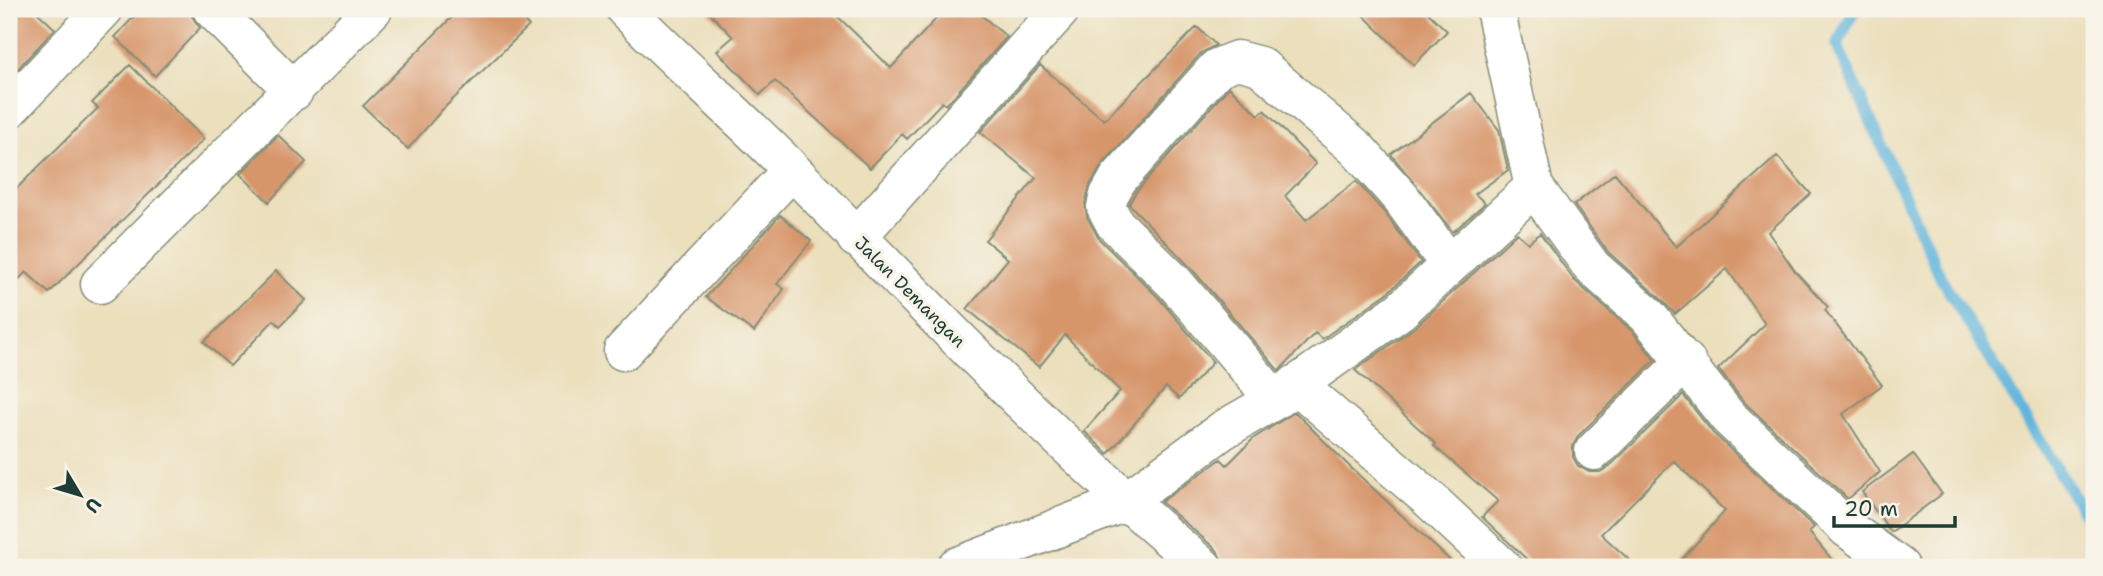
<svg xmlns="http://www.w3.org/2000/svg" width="2103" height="576" font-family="'Shantell Sans',sans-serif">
	<rect width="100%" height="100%" fill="#f7f3e8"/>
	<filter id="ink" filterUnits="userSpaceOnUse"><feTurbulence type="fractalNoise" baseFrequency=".0143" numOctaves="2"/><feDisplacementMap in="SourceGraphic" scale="14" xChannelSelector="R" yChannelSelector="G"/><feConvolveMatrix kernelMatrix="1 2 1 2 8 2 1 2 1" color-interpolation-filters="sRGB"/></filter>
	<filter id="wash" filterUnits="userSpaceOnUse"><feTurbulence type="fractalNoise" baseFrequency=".00686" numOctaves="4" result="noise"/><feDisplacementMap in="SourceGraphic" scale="28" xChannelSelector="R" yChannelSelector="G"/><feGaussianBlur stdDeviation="1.57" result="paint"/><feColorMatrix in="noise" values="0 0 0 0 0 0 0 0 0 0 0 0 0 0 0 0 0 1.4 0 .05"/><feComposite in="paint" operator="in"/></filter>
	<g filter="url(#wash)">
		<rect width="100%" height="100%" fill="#ebdfbc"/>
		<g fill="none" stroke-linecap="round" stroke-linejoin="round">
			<!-- stream -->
			<path stroke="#60b5dc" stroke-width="12" d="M1855,9L1837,45L1941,278L2094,530"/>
		</g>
		<g id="blocks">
			<!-- building -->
			<path fill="#d7956b" d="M9,9H34L55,29L9,78Z
				M141,9H191V15L200,28L155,76L115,37Z
				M460,9H513L529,26L441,111L408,149L363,106Z
				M706,9H830L891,68L945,9H974L1007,37L946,105L942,102L907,139L902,134L870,168L775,81L760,95L717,51L733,37Z
				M1357,9H1424L1447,31L1414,65Z
				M1197,27L1216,45L1201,53L1102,165L1090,185L1085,203L1087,217L1099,239L1158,297L1213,362L1179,399L1166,387L1108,454L1084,431L1120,391L1065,335L1039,367L967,309L1008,259L985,240L1036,178L980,132L1040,65L1104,120Z
				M130,65L204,139L49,293L26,272L9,290V196L98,108L92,103Z
				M1229,87L1259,115L1264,110L1316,164L1285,196L1306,220L1356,181L1384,212L1421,262L1386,294L1322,339L1315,333L1279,371L1191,268L1129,204L1136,192Z
				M1471,93L1499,130L1508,170L1475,194L1485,203L1453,232L1391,154Z
				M278,135L306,162L269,202L240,174Z
				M1777,156L1811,194L1768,232L1795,271L1828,307L1825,310L1882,385L1843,414L1880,472L1848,499L1744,402L1718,369L1765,324L1727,269L1675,314L1662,300L1608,252L1574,205L1615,173L1676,247Z
				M780,215L811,241L777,284L784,289L754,332L706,297Z
				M1517,233L1528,243L1540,233L1574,280L1632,331L1655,360L1578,436L1573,446V457L1578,466L1589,472H1600L1609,467L1683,395L1713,433L1814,527L1809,532L1838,567H1675L1725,511L1674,461L1601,534L1637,567H1535L1482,517L1498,501L1434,446L1436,444L1355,370L1415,327Z
				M276,271L306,300L280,326L274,320L230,366L204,342Z
				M1295,412L1347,464L1457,567H1224L1217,550L1161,502L1221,459L1227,465L1254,438Z
				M1913,454L1942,494L1891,532L1862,492Z"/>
		</g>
	</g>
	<g filter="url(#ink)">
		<use href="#blocks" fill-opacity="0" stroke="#858e78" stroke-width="2"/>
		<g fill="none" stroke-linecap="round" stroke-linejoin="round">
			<defs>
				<path id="minor" d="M212,9L294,91
					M625,9C679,64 738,115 792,170C926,306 1057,445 1203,567
					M9,109L104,9
					M1534,187L1592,267L1648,316L1728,417L1848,529L1900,567
					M856,238L1061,9
					M100,284L373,9
					M623,351L792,170
					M1296,384L1428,498L1502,567
					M1275,400L1174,282L1115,224L1106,207L1109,195L1118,179L1217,68L1237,60L1260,66L1356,148L1401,198L1449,264
					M1594,451L1686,361
					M956,567L1125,502L1223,430L1275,400L1400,311L1534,187L1495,9"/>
			</defs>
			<!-- minor casing -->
			<use href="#minor" stroke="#858e78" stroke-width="41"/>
			<!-- minor -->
			<use href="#minor" stroke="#fff" stroke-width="38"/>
		</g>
	</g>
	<g text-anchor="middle" stroke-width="7" stroke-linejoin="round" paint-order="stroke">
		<!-- street labels -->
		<g font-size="18" fill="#1f3d34" stroke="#f7f3e8">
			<text transform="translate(910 292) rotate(45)" y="6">Jalan Demangan</text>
		</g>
	</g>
	<!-- margin -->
	<rect width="2103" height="576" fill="none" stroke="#f7f3e8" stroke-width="35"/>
	<!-- north arrow -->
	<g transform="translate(80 495) rotate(128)" stroke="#f7f3e8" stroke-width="5" paint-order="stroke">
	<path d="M0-5L12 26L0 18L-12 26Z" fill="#1f3d34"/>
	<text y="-10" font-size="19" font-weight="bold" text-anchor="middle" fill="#1f3d34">U</text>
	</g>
	<!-- scale -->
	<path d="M1834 516v10h121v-10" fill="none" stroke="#1f3d34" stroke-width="3.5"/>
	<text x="1844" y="516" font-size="21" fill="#1f3d34" stroke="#f7f3e8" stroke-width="5" paint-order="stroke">20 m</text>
</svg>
